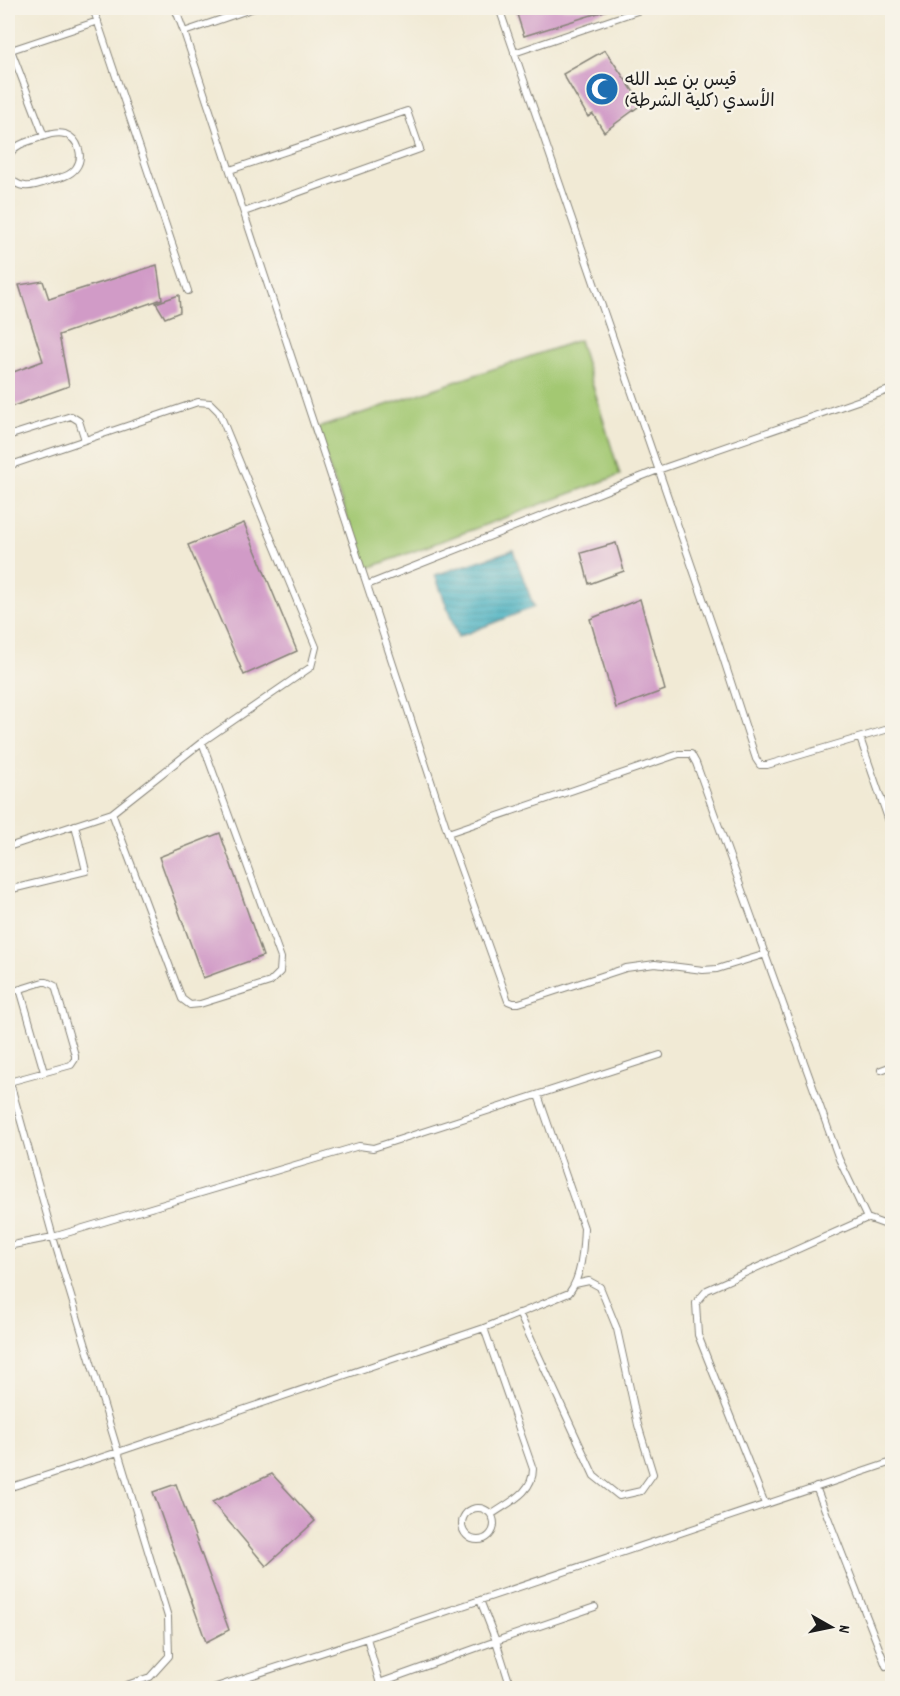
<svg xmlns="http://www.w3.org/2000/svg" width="900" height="1696" font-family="Dekko,'Playpen Sans Arabic',sans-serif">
	<defs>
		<pattern id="water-rules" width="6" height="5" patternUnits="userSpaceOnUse" patternTransform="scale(1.5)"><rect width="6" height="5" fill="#41aec0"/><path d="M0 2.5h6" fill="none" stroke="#368d9b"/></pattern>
	</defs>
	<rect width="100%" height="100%" fill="#f7f3e8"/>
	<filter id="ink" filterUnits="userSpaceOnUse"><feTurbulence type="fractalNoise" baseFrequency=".0167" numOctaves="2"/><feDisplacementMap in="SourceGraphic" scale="12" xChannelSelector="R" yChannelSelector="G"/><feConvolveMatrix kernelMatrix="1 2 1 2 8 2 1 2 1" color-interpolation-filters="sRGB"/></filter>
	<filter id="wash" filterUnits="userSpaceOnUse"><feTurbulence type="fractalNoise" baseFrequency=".008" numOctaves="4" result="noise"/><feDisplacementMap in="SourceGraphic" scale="24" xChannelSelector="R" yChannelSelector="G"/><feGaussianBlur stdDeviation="1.35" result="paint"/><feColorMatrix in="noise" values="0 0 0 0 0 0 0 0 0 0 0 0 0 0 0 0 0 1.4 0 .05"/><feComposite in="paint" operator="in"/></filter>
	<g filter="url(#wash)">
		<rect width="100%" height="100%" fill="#f1ead5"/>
		<!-- pitch -->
		<path fill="#a3c872" stroke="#607247" stroke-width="1.5" d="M579,340L620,475L366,569L315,429Z"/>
		<!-- water -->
		<path fill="url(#water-rules)" stroke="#2e656e" stroke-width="1.5" d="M513,550L534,607L458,637L435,575Z"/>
		<g id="blocks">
			<!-- building -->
			<path fill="#d19bc7" d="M515,8H608V10L524,36Z
				M605,50L642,104L604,132L593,114L588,117L563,74Z
				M157,265L162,299L59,335L69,386L8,408V374L43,361L19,285L43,281L49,299Z
				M179,295L180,312L165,318L156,303Z
				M244,523L297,651L244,675L188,545Z
				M616,543L624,571L589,584L581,553Z
				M640,599L665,690L616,708L590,619Z
				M220,833L263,956L203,978L159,857Z
				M272,1474L315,1521L266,1566L212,1502Z
				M176,1484L229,1630L206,1642L153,1492Z"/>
		</g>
	</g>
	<g filter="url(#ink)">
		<use href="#blocks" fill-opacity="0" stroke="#868378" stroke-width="1.5"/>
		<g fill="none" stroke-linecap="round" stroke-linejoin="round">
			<defs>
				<path id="lane" d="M93,8L188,291
					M175,8L184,32
					M254,8L184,32L367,585
					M499,8L718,642L756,759L760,765H767L892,728
					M11,50L44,136
					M8,51L98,21
					M514,53L646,8
					M8,157C14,144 29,141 42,137C50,134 57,132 65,134C79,139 84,157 76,168C70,176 60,178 51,180C35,186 17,193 8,173
					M230,170L407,111L420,149L244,212
					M8,436L71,416L79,421L85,440
					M8,466L198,402L210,403L219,412L316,647L311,667L202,742L112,813L8,847
					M860,738L892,830
					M112,813L182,999L190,1005L200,1004L270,982L280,972L281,958L202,742
					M448,833L679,754H691L696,763L839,1159L867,1218
					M8,890L86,871L75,825
					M766,954L717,969L703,970L655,964L626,968L519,1003H513L508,1001L448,833L367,585L658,470L892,389
					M20,989L44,1072
					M8,993L43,982H47L55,986L75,1055V1059L71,1065L9,1082
					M881,1070L892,1066
					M8,1075L53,1237L168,1617L169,1656L150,1677L118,1688
					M8,1246L53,1237L359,1146L373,1148L660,1055
					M519,1313L594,1476L619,1496L641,1491L653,1474L638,1425L617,1329L600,1287L589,1281L575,1284
					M484,1328L533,1469C533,1493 509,1502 491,1515
					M816,1487L886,1666
					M8,1488L118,1452L484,1328L569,1293C582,1276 583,1249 584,1228L538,1095
					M765,1504L698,1335L696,1303L707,1290L867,1218L892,1227
					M462 1524a16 16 0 1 1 32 0a16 16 0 1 1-32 0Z
					M480,1600L496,1641L511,1688
					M379,1683L496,1641L595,1607
					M213,1688L367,1638
					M381,1688L367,1638L892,1462"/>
			</defs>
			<!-- lane casing -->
			<use href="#lane" stroke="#868378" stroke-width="8"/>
			<!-- lane -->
			<use href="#lane" stroke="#fff" stroke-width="6"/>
		</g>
	</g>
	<!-- icons -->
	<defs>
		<symbol id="mosque-disc" viewBox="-11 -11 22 22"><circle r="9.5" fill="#1f6fb2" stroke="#f7f3e8"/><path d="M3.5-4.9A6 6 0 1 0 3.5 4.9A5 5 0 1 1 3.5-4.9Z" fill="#fff"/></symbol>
	</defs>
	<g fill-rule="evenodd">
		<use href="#mosque-disc" x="583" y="70" width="38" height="38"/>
	</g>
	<g text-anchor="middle" stroke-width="5" stroke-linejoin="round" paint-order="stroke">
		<!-- poi labels -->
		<g font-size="18" fill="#1c1c1c" stroke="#f7f3e8" text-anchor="start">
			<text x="625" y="85">قيس بن عبد الله<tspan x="625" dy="21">الأسدي (كلية الشرطة)</tspan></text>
		</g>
	</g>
	<!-- margin -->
	<rect width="900" height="1696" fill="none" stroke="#f7f3e8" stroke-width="30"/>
	<!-- north arrow -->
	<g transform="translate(831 1627) rotate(99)" stroke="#f7f3e8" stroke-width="4.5" paint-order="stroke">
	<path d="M0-4.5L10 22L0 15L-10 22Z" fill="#1c1c1c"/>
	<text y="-9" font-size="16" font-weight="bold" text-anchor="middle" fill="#1c1c1c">N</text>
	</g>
</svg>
